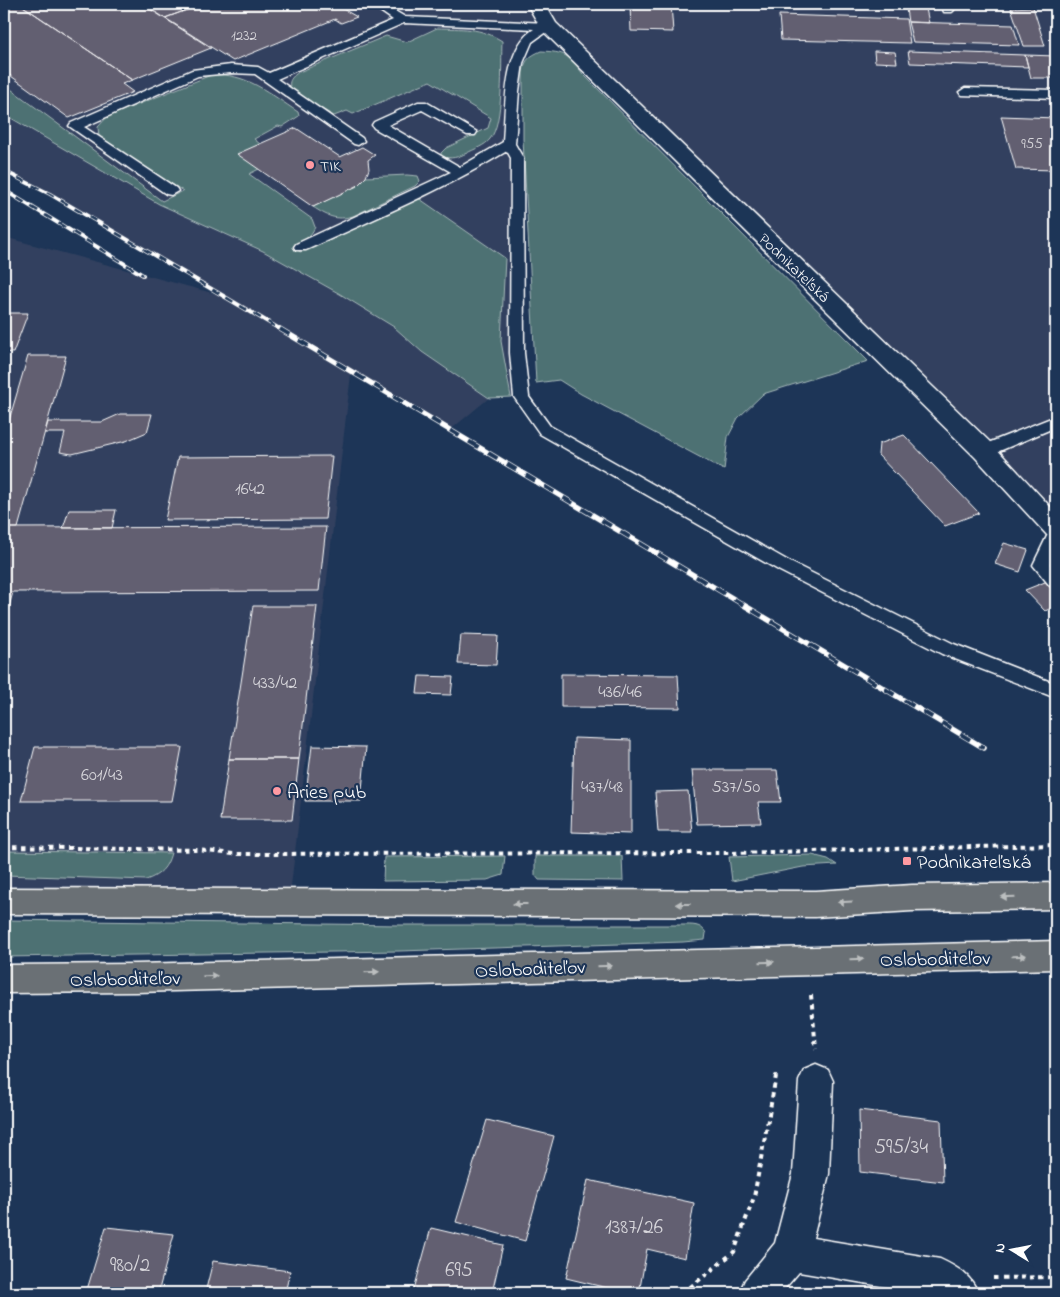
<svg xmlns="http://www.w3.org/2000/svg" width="1060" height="1297" font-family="'Indie Flower',sans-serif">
	<rect width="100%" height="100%" fill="#1d3557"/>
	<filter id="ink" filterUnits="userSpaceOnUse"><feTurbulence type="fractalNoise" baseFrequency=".02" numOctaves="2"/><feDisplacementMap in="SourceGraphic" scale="10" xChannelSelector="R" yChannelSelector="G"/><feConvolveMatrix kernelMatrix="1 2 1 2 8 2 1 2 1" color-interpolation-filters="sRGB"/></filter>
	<g filter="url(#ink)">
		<!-- built -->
		<path fill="#32415f" d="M4,4H1056V529L984,451L547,26L525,42L509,144L517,158L522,397L489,398L449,431L351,374L289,903L4,901V237L216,294L4,168Z"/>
		<!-- green -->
		<path fill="#4d7173" stroke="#a6b8b9" d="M437,28C462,29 480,27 502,41C501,65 504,123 490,139C485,146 474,149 467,153C458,157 451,160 441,156V153L446,148L488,128L491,118L430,81L353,114L347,111L334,116L293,92C286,83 291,77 299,72L386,36L407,42Z
			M541,51C565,52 569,55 583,74L868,361L763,394L738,418L728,437L724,470L581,394L559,380L536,383L523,139V72C525,59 530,56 541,51Z
			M211,75C246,72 270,94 298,112L299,116L282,127L278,126L254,139L260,144L259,169L249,174L312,219L315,227C310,238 303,241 293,246L300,252L417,197L505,258L501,341L511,397L489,398L422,352L394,327L340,294L263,251L159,204L4,114V84L162,201L183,191L107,144L99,137L98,127L107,117Z
			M407,175L418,176L420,181L415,186L353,216C336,221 327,216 313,207L357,186L366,177Z
			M4,851L171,853C167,868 160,875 146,880L5,875Z
			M812,855L828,859L837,865L803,867L732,881L729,857Z
			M505,856L503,875L487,880L383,881L384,857Z
			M535,856H622L623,881L539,880L535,875Z
			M4,920L400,925H683C692,925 701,924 706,933L705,940L683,942L399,951L4,957Z"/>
		<!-- building -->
		<path fill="#625e71" stroke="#fff" d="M4,4H20L132,80L122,84L133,92L69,118L4,71Z
			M20,4H142L211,48L132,80Z
			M142,4H203L165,18Z
			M203,4H334L357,17L341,23L335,19L233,61L165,18Z
			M630,4H671L673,32L631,31Z
			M899,4H925L929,23L908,22L906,9Z
			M1033,7L1045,46H1024L1011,8Z
			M779,15L906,19L910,43L781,40Z
			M908,22L1013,25L1019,45L913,42Z
			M874,51L895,52L897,63L875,62Z
			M908,51L1025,55L1028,67L910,63Z
			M1025,55L1056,56V78H1031Z
			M1001,116L1056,118V170L1016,169Z
			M296,128L340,157L362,147L375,155L368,160L369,169L366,177L357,186L313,207L237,154Z
			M4,313H28L13,353L4,352Z
			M28,356H66L18,528H4V437Z
			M120,414H152L147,432L126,441L72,454L60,452L65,433H45L48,422H102Z
			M904,435L979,513L945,526L878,455L879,444Z
			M332,456L325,519L165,520L178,457Z
			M69,510H116L112,528H63Z
			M326,527L319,591L13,592L4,625V528Z
			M1004,543L1028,550L1020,572L995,564Z
			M1050,580L1056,586V606L1045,611L1025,590Z
			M253,606H317L299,759H229Z
			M461,635L498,636L496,665L458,664Z
			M561,674L678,675L680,708L561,707Z
			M419,676L453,677L451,695L417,694Z
			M574,738L631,740V834L571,832Z
			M312,746L366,747L361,801H305Z
			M35,747H182L172,801H21Z
			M229,759H299L292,820H220Z
			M692,770H777L781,802H758L761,823L697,824Z
			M688,791L692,832H658L655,792Z
			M859,1110L941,1120L943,1182L860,1172Z
			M487,1120L554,1136L525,1241L456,1222Z
			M588,1180L694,1203L685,1258L647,1249L639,1293H628L566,1278Z
			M106,1227L174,1234L158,1293H86Z
			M431,1228L503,1245L492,1293H413Z
			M213,1261L290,1271L285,1293H205Z"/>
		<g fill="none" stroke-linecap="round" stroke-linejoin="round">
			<defs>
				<path id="service" d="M370,4H383L405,17L548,23L554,26L532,42L523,63L519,91L515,144L523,158L524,353L529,397L550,426L792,563L954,644L1056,684V698L942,654L780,571L540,434L514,397L510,353L511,158L507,151C443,190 374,219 306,250H296L294,247L296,244L451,172L374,128L372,125L374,122L418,102H426L477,132L475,135H467L422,110L388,125L460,167L503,142C506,109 502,49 534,29L404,23L277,79L362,138L364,141L358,145L354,144L255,74L231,73L198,76L84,127L176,188L178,191L171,195L166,194L69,126L71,123L192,70L231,65L258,67L269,73L393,20Z
					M817,4H827L828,5L822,8L818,7Z
					M941,4H951L954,10L952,12H944Z
					M965,88L1056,90V98L961,95L959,92Z
					M1056,416V427L990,455L984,456L978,455L976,451L978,447Z
					M1056,528V551L1050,564L1056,571V588L1050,586L1033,565L1050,530Z"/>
				<path id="minor" d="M527,4H545L556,23L993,445L1056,513V538L1047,535L975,457L542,30Z
					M816,1065L828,1070L833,1081L829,1174L813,1238L940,1259C957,1267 971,1275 978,1293H922L799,1272L781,1293H739L745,1280L775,1243L793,1174L799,1081L804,1070Z"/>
				<path id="primary" d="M1056,883V909L912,911L815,917L4,914V888L815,891L912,885Z
					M1056,941V969L136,992L4,993V965L136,964Z"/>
			</defs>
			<!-- service casing -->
			<use href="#service" stroke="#fff" stroke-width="3"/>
			<!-- minor casing -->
			<use href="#minor" stroke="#fff" stroke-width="3"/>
			<!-- primary casing -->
			<use href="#primary" stroke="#fff" stroke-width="3"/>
			<!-- path -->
			<path stroke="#fff" stroke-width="4" stroke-dasharray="4.5 4.5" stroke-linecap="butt" d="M4,847L198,850L233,854L732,853L1056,845
				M811,995L816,1049
				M993,1278L1056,1277
				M683,1293L734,1252L754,1197L776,1076L780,1077"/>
			<!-- service -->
			<use href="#service" fill="#1d3557" fill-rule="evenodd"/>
			<!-- minor -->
			<use href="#minor" fill="#1d3557" fill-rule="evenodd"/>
			<!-- primary -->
			<use href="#primary" fill="#6a7074" fill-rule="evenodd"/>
			<defs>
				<path id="rail-far1" d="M4,171L50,194L283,331
					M4,190L143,275"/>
				<path id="rail" d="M280,329L984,748"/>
			</defs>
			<!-- rail-far1 casing -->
			<use href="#rail-far1" stroke="#fff" stroke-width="4"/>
			<!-- rail casing -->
			<use href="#rail" stroke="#fff" stroke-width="5.5"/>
			<!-- rail-far1 -->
			<use href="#rail-far1" stroke="#1d3557" stroke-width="2.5" stroke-dasharray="8" stroke-linecap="butt"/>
			<!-- rail -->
			<use href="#rail" stroke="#1d3557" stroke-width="4" stroke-dasharray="11" stroke-linecap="butt"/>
		</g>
		<!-- one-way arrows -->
		<defs><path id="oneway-solid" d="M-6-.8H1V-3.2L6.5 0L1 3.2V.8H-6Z" transform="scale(1.25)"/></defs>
		<g fill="#bcbfc0">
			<use href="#oneway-solid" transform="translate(1008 897) rotate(179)"/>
			<use href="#oneway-solid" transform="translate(845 902) rotate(177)"/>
			<use href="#oneway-solid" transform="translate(520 904) rotate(-180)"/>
			<use href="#oneway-solid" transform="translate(683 904) rotate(-180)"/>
			<use href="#oneway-solid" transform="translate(1019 956) rotate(-1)"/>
			<use href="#oneway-solid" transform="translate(857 959) rotate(-1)"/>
			<use href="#oneway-solid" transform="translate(767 962) rotate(-2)"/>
			<use href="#oneway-solid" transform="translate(605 966) rotate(-2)"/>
			<use href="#oneway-solid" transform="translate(372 972) rotate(-2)"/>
			<use href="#oneway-solid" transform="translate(210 976) rotate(-2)"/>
		</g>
	</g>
	<!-- markers -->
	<g fill="#ff9aa2" stroke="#1d3557" stroke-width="2">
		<circle cx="310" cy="165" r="5"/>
		<circle cx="277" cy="791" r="5"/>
		<rect x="902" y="856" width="10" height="10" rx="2.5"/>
	</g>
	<g text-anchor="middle" stroke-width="4.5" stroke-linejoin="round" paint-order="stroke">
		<!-- far-number labels -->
		<g font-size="15" fill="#d8d7dc">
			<text x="244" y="40">1232</text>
			<text x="1032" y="148">955</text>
		</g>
		<!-- far-poi labels -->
		<g font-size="16" fill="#fff" stroke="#1d3557" text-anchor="start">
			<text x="320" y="171">TIK</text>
		</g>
		<!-- far-street labels -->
		<g font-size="16" fill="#fff" stroke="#1d3557">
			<text transform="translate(795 267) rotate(44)" y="6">Podnikateľská</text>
		</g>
		<!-- number labels -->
		<g font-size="18" fill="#d8d7dc">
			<text x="250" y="494">1642</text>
			<text x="275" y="688">433/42</text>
			<text x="620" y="697">436/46</text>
			<text x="102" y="780">601/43</text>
			<text x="602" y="792">437/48</text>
			<text x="736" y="792">537/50</text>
		</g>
		<!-- poi labels -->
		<g font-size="20" fill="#fff" stroke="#1d3557" text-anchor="start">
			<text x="287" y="798">Aries pub</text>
			<text x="917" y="868">Podnikateľská</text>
		</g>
		<!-- street labels -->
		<g font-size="20" fill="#fff" stroke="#1d3557">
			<text transform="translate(935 958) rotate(-1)" y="7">Osloboditeľov</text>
			<text transform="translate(530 968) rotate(-2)" y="7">Osloboditeľov</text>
			<text transform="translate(125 978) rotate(-1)" y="7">Osloboditeľov</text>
		</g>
		<!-- near-number labels -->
		<g font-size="21" fill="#d8d7dc">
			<text x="901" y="1153">595/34</text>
			<text x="634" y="1233">1387/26</text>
			<text x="130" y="1271">980/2</text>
			<text x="459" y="1276">695</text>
		</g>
	</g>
	<!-- margin -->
	<rect width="1060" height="1297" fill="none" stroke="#1d3557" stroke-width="20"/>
	<rect x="10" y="10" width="1040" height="1277" fill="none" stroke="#fff" stroke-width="2" filter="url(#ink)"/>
	<!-- north arrow -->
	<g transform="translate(1012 1250) rotate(280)" stroke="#1d3557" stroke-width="4" paint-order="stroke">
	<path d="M0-4L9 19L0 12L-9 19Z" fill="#ffffff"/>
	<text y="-8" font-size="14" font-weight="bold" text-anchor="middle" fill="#ffffff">N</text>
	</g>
</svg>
